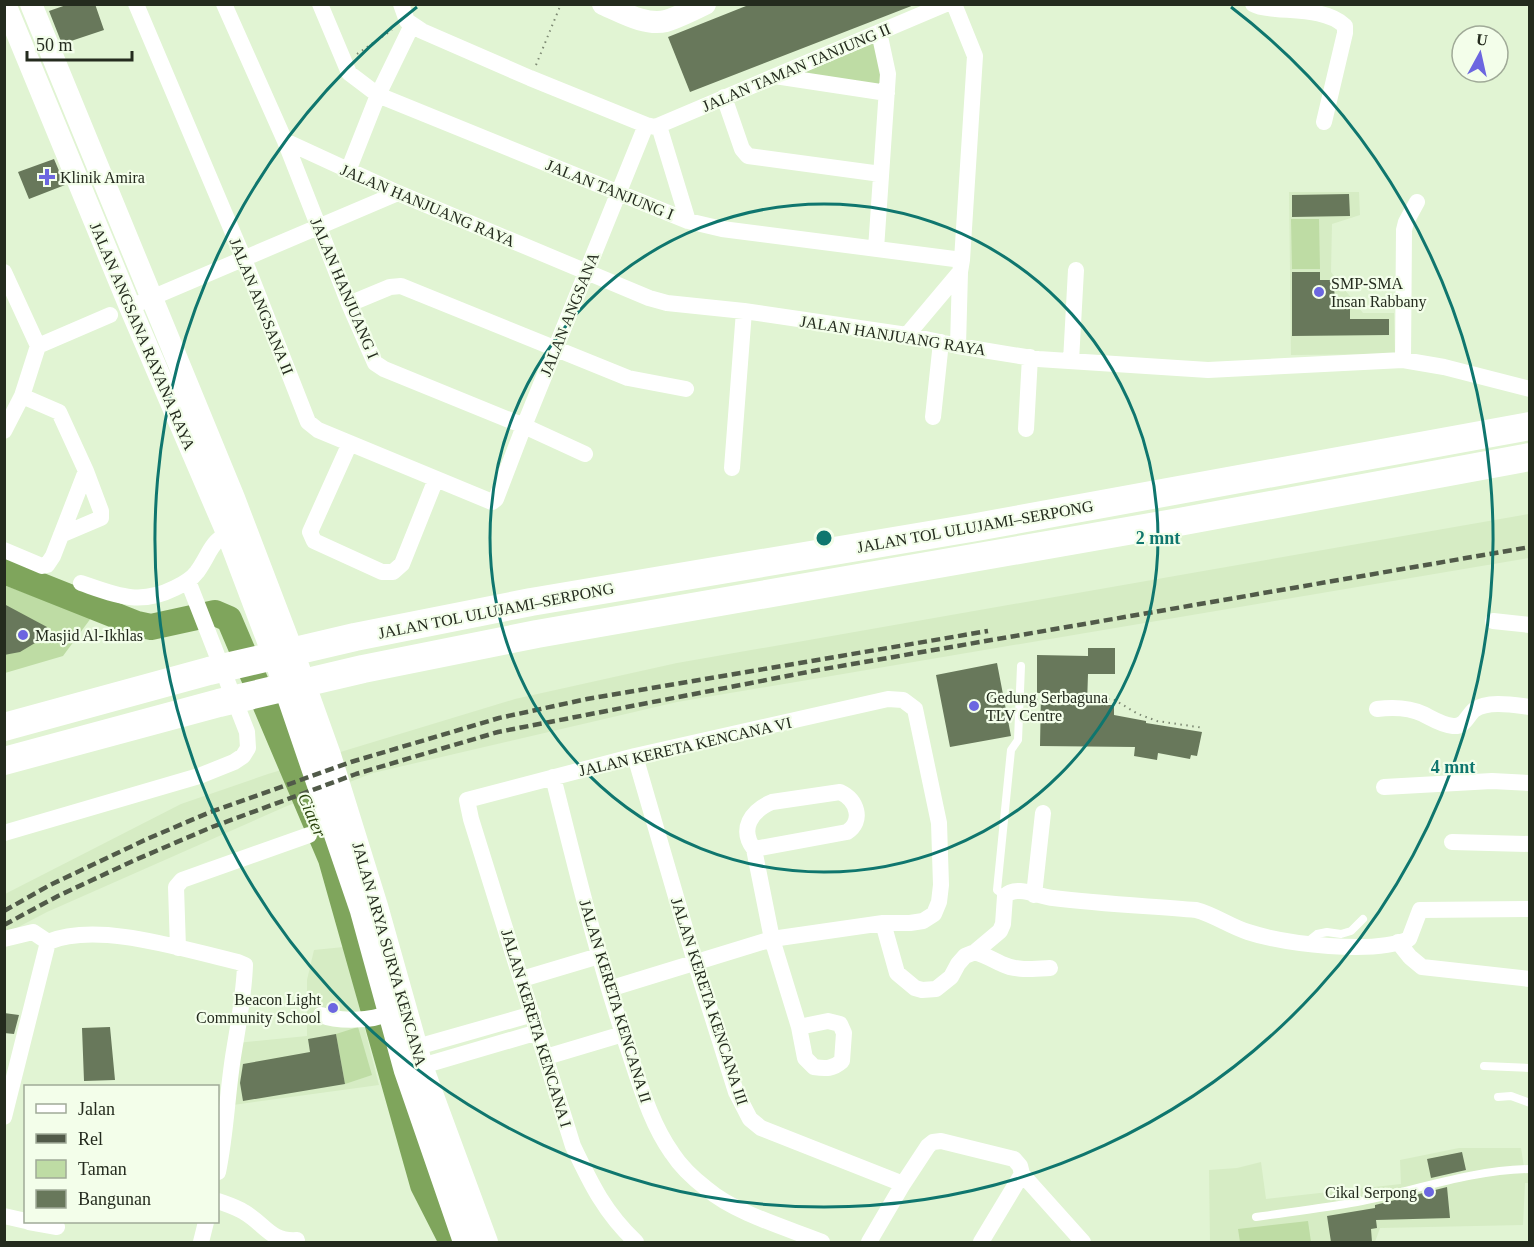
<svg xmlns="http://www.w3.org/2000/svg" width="1534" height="1247" font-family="'Times New Roman',serif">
	<rect width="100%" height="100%" fill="#e1f4d3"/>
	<!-- built -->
	<path fill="#d6ecc4" d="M1289,192H1359L1360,215L1332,224L1331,272L1363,313H1394L1395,354L1291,355Z
		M1529,514V558L677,702L373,773L287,806L47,912L5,934V894L181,804L268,774L515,699L677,663Z
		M344,947L379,1085L233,1105L237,1043L307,1036V980L314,950Z
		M1459,1148H1521L1524,1167H1529L1530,1183H1525L1523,1225L1380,1228L1375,1242H1210L1209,1170L1237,1168L1261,1162L1266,1199L1401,1184L1400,1160Z"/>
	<!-- green -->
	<path fill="#bedca4" d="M873,40L882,60L880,88L792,74Z
		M1291,219H1319L1320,269H1292Z
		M4,585L91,618L63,656L5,673Z
		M358,1027L372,1075L345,1084L336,1034Z
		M1308,1221L1311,1242H1240L1238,1229Z"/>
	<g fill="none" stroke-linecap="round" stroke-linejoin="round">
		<!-- river -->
		<path stroke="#7fa55c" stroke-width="26" d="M4,571L137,624L151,627L215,613L229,619L331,859L423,1185L452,1242"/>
	</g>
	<!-- building -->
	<path fill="#68785b" d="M69,4H95L104,30L62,44L49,11Z
		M751,4H914V5L690,92L668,37Z
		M54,159L65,185L29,199L18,172Z
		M1349,194L1350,216L1292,217V195Z
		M1292,272H1320V280H1334L1335,309H1350V319H1389V335L1292,336Z
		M4,604L47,627L35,643L20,652L4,655Z
		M1088,648H1115V674H1088L1087,705H1114V715L1146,721V723L1202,732L1197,756L1191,755L1190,759L1158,753L1157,760L1134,756L1135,747L1040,746L1041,693H1037V655L1088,656Z
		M997,663L1011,736L950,747L936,675Z
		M4,1013L19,1015L14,1034L4,1033Z
		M110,1027L115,1080L84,1081L82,1028Z
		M336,1034L345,1084L243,1101L240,1083L243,1064L310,1052L308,1039Z
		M1462,1152L1466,1170L1431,1178L1427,1159Z
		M1447,1187L1450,1218L1376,1220L1377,1228L1371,1229L1372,1242H1331L1327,1216L1375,1208V1205Z"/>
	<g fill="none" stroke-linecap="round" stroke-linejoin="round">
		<!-- path -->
		<path stroke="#7d8973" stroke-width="2" stroke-dasharray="1.5 4.5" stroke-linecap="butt" d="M357,54L392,30
			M536,65L561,4
			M1030,699H1113L1138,714L1157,721L1204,728"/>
		<!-- lane -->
		<path stroke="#fff" stroke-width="8" d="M1005,896L997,890L1011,750L1018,740L1021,666
			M1307,942L1317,934L1327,932L1341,934L1351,931L1363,919
			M1484,1066L1530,1068
			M1498,1097L1511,1096L1530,1103
			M1256,1217C1290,1212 1323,1208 1357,1202C1414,1191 1470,1170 1530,1169"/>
		<!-- street -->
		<path stroke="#fff" stroke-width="16" d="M136,4L244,259L308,422L318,430L492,502L496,499L524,426L646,125
			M224,4L285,141L349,304L375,363L384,369L524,426L585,454
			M320,4L349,73L378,95L688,221L722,229L962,260
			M401,4L407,21L422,31L530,78L646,125L655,127L946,4
			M954,4L975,56L962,260L960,272L958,346
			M1253,4C1260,8 1268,8 1276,9C1298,11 1328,10 1345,26V33L1324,122
			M775,76L887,93
			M724,97L742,149L748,156L881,174
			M659,126L688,221
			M285,141L398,193L649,298L667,303L744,311L907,335L958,346L1038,359L1208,370L1403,360L1444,367L1530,389
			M348,171L378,95L412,25
			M876,249L888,74L879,32
			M4,272L38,346
			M349,304L390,287L401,286L628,378L686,389
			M130,307L398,193
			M907,335L960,272
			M1403,360L1404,230L1406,222L1417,202
			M1071,361L1076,270
			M933,417L941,342
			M1026,429L1030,357
			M4,431L22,396L38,346L110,315
			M350,443L310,532L314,541L382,572H393L402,564L436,479
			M732,468L744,311
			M61,535L101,518V511L86,471
			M4,550L42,566L47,565L53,556L86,471L59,412L22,396
			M81,583C116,595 139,606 175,588C183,584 191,580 197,572C212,551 209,541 236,529
			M1493,621L1530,625
			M1377,709C1393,707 1408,707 1423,714C1433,719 1442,725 1453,726C1465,727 1467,716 1474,710C1488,700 1514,705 1530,707
			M635,756L695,962L736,1092L750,1119L761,1128L903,1184
			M553,777C576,868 598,960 628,1049C640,1084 650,1122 672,1153C681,1167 694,1179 707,1189C735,1213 787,1228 822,1242
			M1384,787L1492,781L1530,783
			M4,833L199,776L234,762L243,756L248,748L247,732L188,581
			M1452,842L1530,844
			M754,849L847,832C864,821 857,800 840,792L772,802C751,811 739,829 754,849L772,939L799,1027L828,1021L840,1024L844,1033L842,1061C833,1069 826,1069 814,1067L805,1058L799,1027
			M1034,895L1043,813
			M883,923L897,973L915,988L922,990L936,989L951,977L958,964L965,956L975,952L1000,931L1003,924L1005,896C1016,884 1040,897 1053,898C1101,904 1149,906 1196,910C1215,915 1229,926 1248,932C1285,944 1373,955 1409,939L1420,910L1530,909
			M4,939L33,932L48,942
			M1398,942L1410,957L1422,967L1530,979
			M178,948L176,887L182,880L309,835
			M975,952C985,955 993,960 1002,964C1016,971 1035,969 1050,968
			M522,979L599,956
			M609,989L772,939L883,923H910L923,921L934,914L939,902L941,885L939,823L915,709L903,700L888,699L635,756L467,800L471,819L573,1146C591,1184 605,1213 636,1242
			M321,1015C338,1022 373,1021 389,1013
			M417,1047L533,1014
			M546,1057L623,1034
			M422,1066L538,1032
			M4,1094L9,1097L4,1117
			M9,1097L48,942C99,921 185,950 238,962L245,965C244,996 238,1026 233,1057C227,1096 226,1134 218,1172
			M218,1201C226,1204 236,1207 244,1212C265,1224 270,1242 297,1240
			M4,1216L26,1221
			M29,1222L57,1227
			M201,1242L206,1222
			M869,1242L903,1184L928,1146L933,1142L941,1141L1014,1159L1020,1166L1022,1174L1083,1242
			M981,1242L1022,1174"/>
		<!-- secondary -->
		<path stroke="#fff" stroke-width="22" d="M5,4L130,307L227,533L278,668L361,911L405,1071L464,1242
			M31,4L234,498L297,663L330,755L377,906L422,1066L487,1242
			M603,4C622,12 645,26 666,21C679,17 693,10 705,4"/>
		<!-- highway -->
		<path stroke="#fff" stroke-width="28" d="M4,727L209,671L355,637L531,602L971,528L1530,426
			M4,761L219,703L363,669L537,634L1179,522L1530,457"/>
		<!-- rail -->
		<path stroke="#515a49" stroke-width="4.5" stroke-dasharray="9 4.5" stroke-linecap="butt" d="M4,911L50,885L147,839L208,813L351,762L499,718L587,699L988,631
			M4,925L58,896L135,860L212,827L356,774L498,732L818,670L1530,547"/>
	</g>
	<!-- distance rings -->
	<g fill="none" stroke="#0f766e" stroke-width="3">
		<circle cx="824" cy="538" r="334"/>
		<path d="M1231 7A669 669 0 1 1 417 7"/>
	</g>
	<!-- markers -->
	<g fill="#6c66e0" stroke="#f3feea" stroke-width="2">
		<path d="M44 168h6v6h6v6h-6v6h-6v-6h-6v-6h6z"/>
		<circle cx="1319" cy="292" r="6"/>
		<circle cx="23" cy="635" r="6"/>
		<circle cx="974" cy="706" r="6"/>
		<circle cx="333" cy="1008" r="6"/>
		<circle cx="1429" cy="1192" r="6"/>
	</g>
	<g text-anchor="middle" stroke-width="4.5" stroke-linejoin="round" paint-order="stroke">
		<!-- street labels -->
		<g font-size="16" fill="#242b1e" stroke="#f3feea">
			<text transform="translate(796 67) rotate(-23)" y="6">JALAN TAMAN TANJUNG II</text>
			<text transform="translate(610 189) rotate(22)" y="6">JALAN TANJUNG I</text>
			<text transform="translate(428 205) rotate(23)" y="6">JALAN HANJUANG RAYA</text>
			<text transform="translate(345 288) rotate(67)" y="6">JALAN HANJUANG I</text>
			<text transform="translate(262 306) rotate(68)" y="6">JALAN ANGSANA II</text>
			<text transform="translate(569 314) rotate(-68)" y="6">JALAN ANGSANA</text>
			<text transform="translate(893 335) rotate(9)" y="6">JALAN HANJUANG RAYA</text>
			<text transform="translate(143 336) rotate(67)" y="6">JALAN ANGSANA RAYANA RAYA</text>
			<text transform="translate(975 526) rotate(-10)" y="6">JALAN TOL ULUJAMI–SERPONG</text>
			<text transform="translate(496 610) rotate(-11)" y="6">JALAN TOL ULUJAMI–SERPONG</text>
			<text transform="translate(685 746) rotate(-13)" y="6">JALAN KERETA KENCANA VI</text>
			<text transform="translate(390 954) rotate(74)" y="6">JALAN ARYA SURYA KENCANA</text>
			<text transform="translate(616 1001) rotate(73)" y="6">JALAN KERETA KENCANA II</text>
			<text transform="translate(710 1001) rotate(72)" y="6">JALAN KERETA KENCANA III</text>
			<text transform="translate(537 1028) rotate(73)" y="6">JALAN KERETA KENCANA I</text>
		</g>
		<!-- poi labels -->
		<g font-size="16" fill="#242b1e" stroke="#f3feea" text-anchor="start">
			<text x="60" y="183">Klinik Amira</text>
			<text x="1331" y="289">SMP-SMA<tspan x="1331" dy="18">Insan Rabbany</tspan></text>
			<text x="35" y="641">Masjid Al-Ikhlas</text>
			<text x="986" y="703">Gedung Serbaguna<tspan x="986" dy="18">TLV Centre</tspan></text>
			<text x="321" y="1005" text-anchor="end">Beacon Light<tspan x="321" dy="18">Community School</tspan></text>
			<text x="1417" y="1198" text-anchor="end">Cikal Serpong</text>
		</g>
		<!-- water labels -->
		<g font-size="18" font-style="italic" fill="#29420c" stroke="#f3feea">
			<text transform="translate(312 815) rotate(67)" y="6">Ciater</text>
		</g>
	</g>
	<circle cx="824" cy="538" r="9" fill="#0f766e" stroke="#f3feea" stroke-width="3"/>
	<g font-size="18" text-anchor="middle" font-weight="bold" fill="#0f766e" stroke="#f3feea" stroke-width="4.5" stroke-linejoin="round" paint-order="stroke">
		<text x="1158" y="544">2 mnt</text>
		<text x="1453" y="773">4 mnt</text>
	</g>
	<!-- border -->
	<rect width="1534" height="1247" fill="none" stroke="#242b1e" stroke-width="12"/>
	<!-- legend -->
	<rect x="24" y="1085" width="195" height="138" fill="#f3feea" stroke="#a0aa98" stroke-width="1.5"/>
	<rect x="36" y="1104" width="30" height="9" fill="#ffffff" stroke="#a0aa98" stroke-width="1.5"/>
	<text x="78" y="1115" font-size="18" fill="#242b1e">Jalan</text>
	<rect x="36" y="1134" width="30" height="9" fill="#515a49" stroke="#a0aa98" stroke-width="1.5"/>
	<text x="78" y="1145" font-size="18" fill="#242b1e">Rel</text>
	<rect x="36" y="1160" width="30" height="18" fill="#bedca4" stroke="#a0aa98" stroke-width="1.5"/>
	<text x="78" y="1175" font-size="18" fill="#242b1e">Taman</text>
	<rect x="36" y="1190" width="30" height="18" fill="#68785b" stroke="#a0aa98" stroke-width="1.5"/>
	<text x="78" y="1205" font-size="18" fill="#242b1e">Bangunan</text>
	<!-- north arrow -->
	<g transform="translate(1480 54) rotate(8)"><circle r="28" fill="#f3feea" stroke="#a0aa98" stroke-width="1.5"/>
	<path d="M0-4.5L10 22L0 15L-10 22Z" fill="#6c66e0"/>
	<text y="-9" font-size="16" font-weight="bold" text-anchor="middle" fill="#242b1e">U</text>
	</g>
	<!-- scale -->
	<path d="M27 51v9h105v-9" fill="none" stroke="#242b1e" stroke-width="3"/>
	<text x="36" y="51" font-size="18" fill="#242b1e" stroke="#f3feea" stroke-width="4.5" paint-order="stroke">50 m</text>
</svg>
